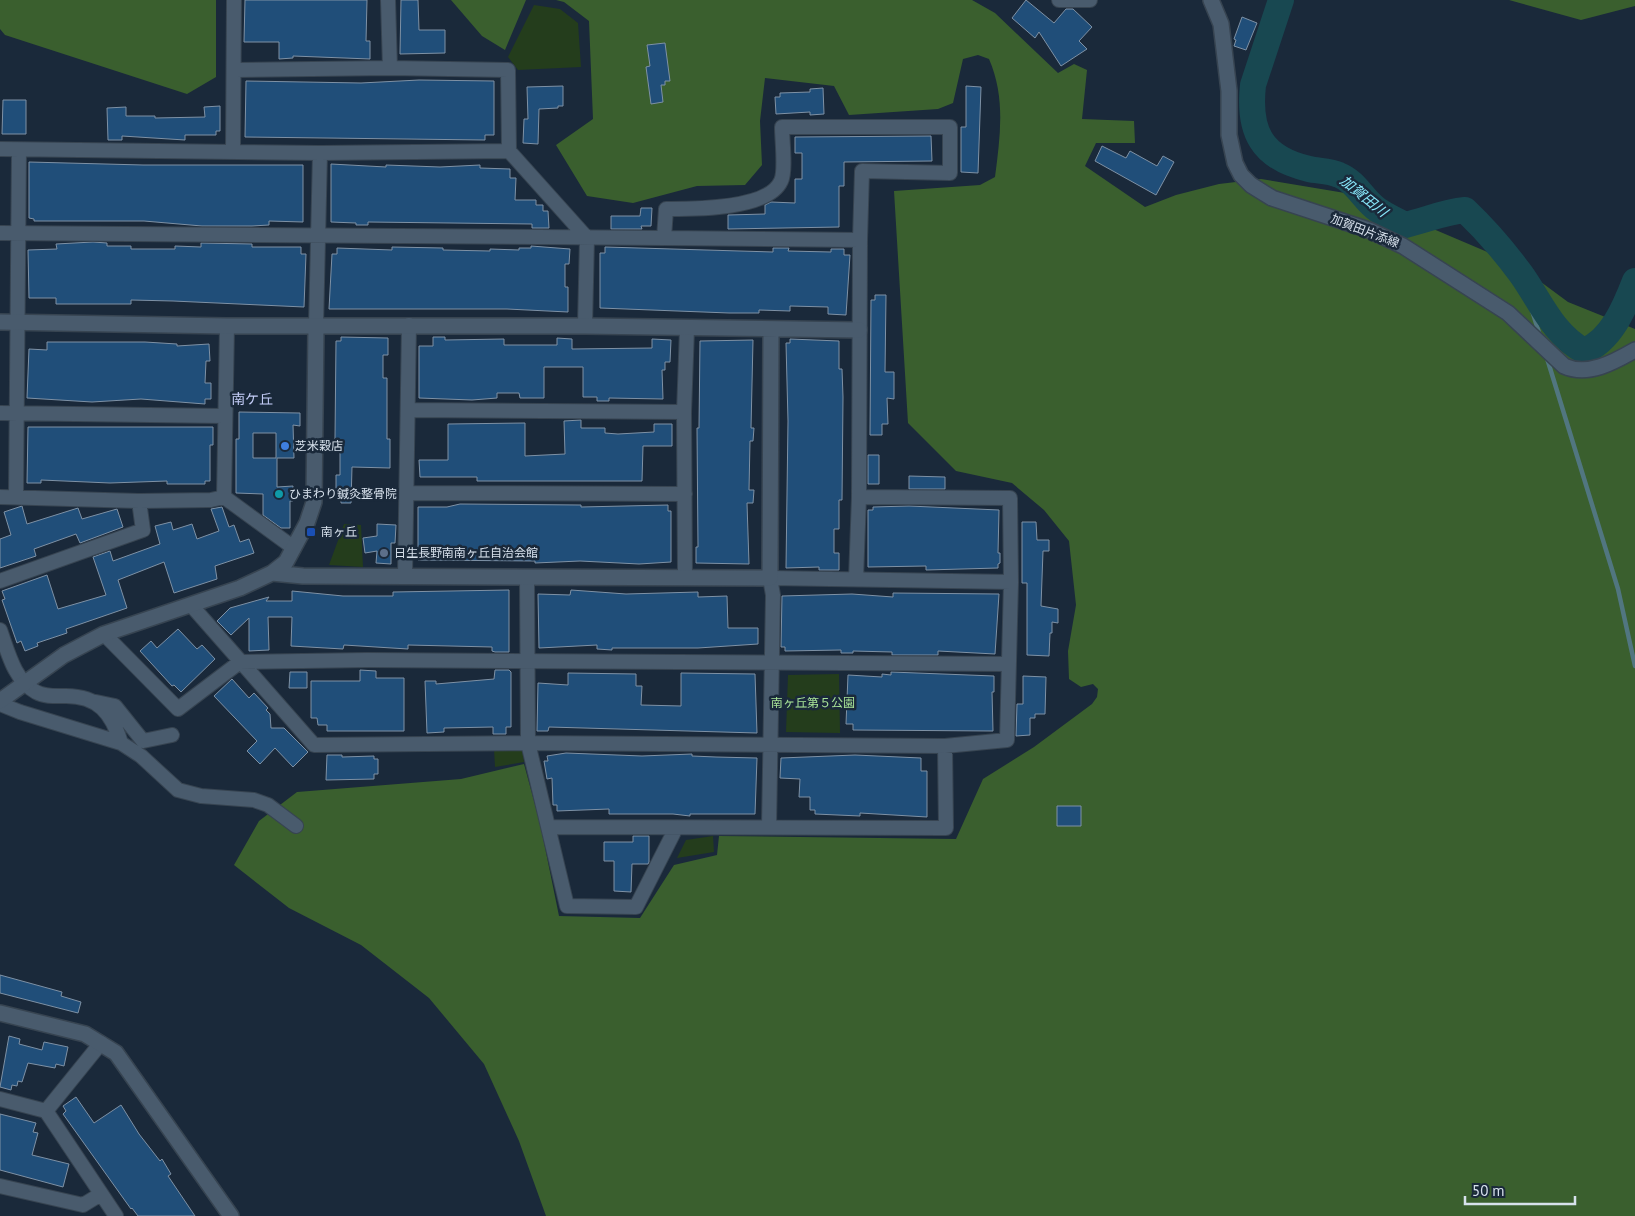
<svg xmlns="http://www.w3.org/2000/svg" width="1635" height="1216" font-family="'PT Sans','Noto Sans JP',sans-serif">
	<rect width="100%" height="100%" fill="#1a293a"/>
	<!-- green -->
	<path fill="#243d1c" d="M534,5L560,9L578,23L581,67L518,70L508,57Z
		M344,524L361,525L363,567L329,565Z
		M839,674L840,733L786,732L788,675Z
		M522,748L524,762L495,767L494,749Z
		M713,836L714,852L677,858L686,840Z"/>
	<!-- forest -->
	<path fill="#3a5f2e" d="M0,0H216V77L187,94L5,35L0,29Z
		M451,0H526L505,50L482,36Z
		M556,0H972L995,13L1058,73L1074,64L1087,70L1082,119L1134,121L1135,143H1096L1085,166L1145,207L1176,195L1219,184L1261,179L1351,194L1518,265L1568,302L1635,329V1216H546L519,1141L484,1064L429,998L361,945L289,908L234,865L259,821L297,792L461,779L524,764L540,823L559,916L640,918L674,865L717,855L719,836L956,839L983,779L1034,747L1092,704L1097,697L1098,689L1093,684L1081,687L1069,679L1068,651L1076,605L1069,541L1044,510L1012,483L956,471L908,423L894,191L980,185L995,177C1000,137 1006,98 989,59L978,55L963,59L953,103L938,109L849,115L834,86L765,78L760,121L762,165L745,185L697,186L633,203L587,196L556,145L593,119L589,21L564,2Z
		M1509,0H1635V6L1581,20Z"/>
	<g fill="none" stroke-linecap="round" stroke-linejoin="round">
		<!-- stream -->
		<path stroke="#517680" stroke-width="4.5" d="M1521,275L1540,336
			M1546,355L1618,589L1635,666"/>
		<!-- river -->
		<path stroke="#184851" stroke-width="26" d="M1281,0L1253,85C1248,131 1261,158 1309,169C1318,171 1330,171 1339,175C1357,182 1363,200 1378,210C1386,216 1396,220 1405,225C1426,220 1444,212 1465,210C1485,229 1504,251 1521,274C1541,302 1552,333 1584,351C1611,341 1625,307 1635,281"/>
	</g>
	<!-- building -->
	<path fill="#204e79" stroke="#7e91a5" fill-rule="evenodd" d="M245,0H367L366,41H370V59L293,56V58L279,59V42H244Z
		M401,0H418L419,30H445V53L400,54Z
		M1026,0L1054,23L1066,9H1073L1092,27L1079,41L1087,49L1061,66L1039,32L1035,38L1012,18Z
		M1242,17L1257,23L1246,50L1234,46L1236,40L1234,39Z
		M665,43L670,81H665V85H661L663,102L651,104L646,67L650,66L647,45Z
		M419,80L494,81V135H485V140L245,137L246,81L361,83Z
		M563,86V106H558V108L539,109L538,144L523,143L524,119H528L527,87Z
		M966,86L981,87L978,173L961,172V127H966Z
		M823,88L824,114L810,115V112L776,114L775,97H780V93L810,92V89Z
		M3,100H26V134H2Z
		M220,106V131H216V135H185V140L122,136V140H108L107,108L126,107V116H155V118L205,117L204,107Z
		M931,136L932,161L844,162V186H839V227L728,229V215L765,214V205L771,202L795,203V179H802V153H795V137Z
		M1102,146L1126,158L1130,151L1157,166L1163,156L1174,162L1156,195L1095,161Z
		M29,162L143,165H303V222L269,221V225L252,226H202L144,221H34V219L29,218Z
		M331,164L386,167V165L440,167L480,165V168L510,169V178H516L515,200H536V205H543V211H548L549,228H532V224L368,222V225H356V223L331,222Z
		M641,208H652L651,226H641L642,229H611V216H640Z
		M93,242L107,243V246H131V249H175V246L201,247V243L252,244V247H301V254H306L304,307L173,301L131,300V304H56V298H29L28,250L57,249L56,244Z
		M531,246L570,249L569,264H565V287H568V312L507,309H329L332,254H337V248L392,250V247L443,248V250L490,251V249L519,250V248H531Z
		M605,247L773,252V248H789L788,251L831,252V249H844V255H850L846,315L828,314V307L790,306V311L759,310V313H729L600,308V253H605Z
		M875,295H886L885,372H894V399L887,398L888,424H882V435H870L871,300H875Z
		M341,337L388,338V355H383V378H387V439H390V468L352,467L351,503H341V497H336V475H340V451H335V438L336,341H341Z
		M433,337H445V340L504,339V345H557V338L572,339V349L652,348V339L671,340L670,362H665V370H662L663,399L609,398V401H597V397H583V367H544V398H520L519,393H497V398L472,400L419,398V346H433Z
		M790,339L839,341V369H842L843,397L842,500H839V529H834V553H839V570H819V567L786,568L788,421L786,343H790Z
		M753,340L751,428H754L753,441H750L749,490H754L753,503H747L749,564L696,563V547H698L697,428H699L700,341Z
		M47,342H145L177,344V346L209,344L210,361H206L205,383H211V399H205V404L141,399L92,402L27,398L29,349L47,350Z
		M239,412L300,413V426L293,425L294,458H277V487L293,486V501H290V528H281L263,515V494L236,493V439H239ZM253,433H276V458H253Z
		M581,420V428H605V433L618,434L654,432V424H672V446H643L642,481H477V477H420L419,460H448V424L525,423V456L565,454L564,421Z
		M28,427H213V445H210V481H205V484H167V481L110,483L41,480V483H27Z
		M868,455H879V484H868Z
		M909,476L945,477V489H909Z
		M460,504L581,505V507L668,505V511H671V562L639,564L580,561L535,563V561L418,560V507H447Z
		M22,506L27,524L78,508L82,519L117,509L123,527L80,543L76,534L34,549L36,556L0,568V539L11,535L4,512Z
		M909,506L999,510L998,553H1000V563L998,564V568L926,570V566L868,567V510H873V507Z
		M222,507L229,527L234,525L240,542L249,539L254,553L215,566L217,579L174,593L164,562L118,580L127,608L66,629L67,633L37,643L38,646L25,651L21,641L17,643L2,600L5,599L2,591L47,575L58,609L106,595L93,557L110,551L113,561L160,544L155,526L171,522L173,530L192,524L197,539L219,531L211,509Z
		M1022,522H1036L1037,540H1049V551H1043L1041,606L1058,609V623L1052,622V633H1050L1049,656L1027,655V583H1022Z
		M377,524L396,525L395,543H391V564L376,563L377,551L365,553L363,538L377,536Z
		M509,590V652H495L492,651V647L408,645V649L344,645L343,649L291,646L292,617H268L269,650L249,651V618L231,635L217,621L230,608L269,597L266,601H292V591L343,596H393V592Z
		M571,590L626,594L698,592V597L727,596L728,628H758V644L698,648H612V650L597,649V645L539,648L538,594L570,595Z
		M893,593L999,594L995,654L938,651V655H892V652L853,651V653H841V650L785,651V647H781L782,596L852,594L893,597Z
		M178,629L197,649L202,645L215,659L181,692L174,685L172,686L140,651L151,641L157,648Z
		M360,670L376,671V678H404V731H327V725H318L317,718H311V681H360Z
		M495,670H509L511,672V727H506V734H493V727L444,728V732L427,733L425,681H436V684L494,679Z
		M290,672H307V688H289Z
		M891,672L994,676V692H992L993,731L853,730V724H846L848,675L882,677V674L891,675Z
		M568,673L636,674V686H642L641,705L681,706V673L755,674L757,733L549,727L548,731H537L538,683L568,685Z
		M1023,676L1046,677L1045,714H1035V718H1030V735L1016,736L1017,704H1023Z
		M232,679L249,698L254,693L268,708L266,710L270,714L271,728H284L308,752L293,767L275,748L260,764L247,751L257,741L214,696Z
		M566,753L642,756L692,754V756L716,757L757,758L755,814H690V816L673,814H609V809L557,811V805H553L552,778L547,779L544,761H548L547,756Z
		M327,755H342V757L374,756V759H378V774H374V779L326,780Z
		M855,755L921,758V771H927V817L860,813V816L815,814V810H810V797H799L800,779L780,778L781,758Z
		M1057,806H1081V826H1057Z
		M633,836H649V862L648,864H632L631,892L614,891V861H604V842H633Z
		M0,975L62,992L61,996L81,1002L78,1013L0,993Z
		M9,1036L20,1039L19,1044L42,1050L44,1042L68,1047L64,1066L56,1064L55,1068L28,1063L22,1082L18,1081L17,1086L12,1085L11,1090L0,1087Z
		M76,1097L94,1123L121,1105L139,1134L160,1161L162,1159L171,1174L168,1176L195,1216H138L132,1208L131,1209L63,1114L66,1111L63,1106Z
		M0,1114L36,1123L33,1132L38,1133L32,1155L69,1164L63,1187L0,1170Z"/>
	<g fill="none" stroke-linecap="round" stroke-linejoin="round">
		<defs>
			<path id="minor" d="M388,0L390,68L508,70L509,151L587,238L585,326
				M1059,0H1090
				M235,70L390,68
				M0,149L320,153L509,151
				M233,151L234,0
				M0,233L664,238L666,209C693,209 768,210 781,181C786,171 782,140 782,127H950V173L862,171L860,240L859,497L1010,498L1011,582L1007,740L945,746L528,743L314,745L191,605
				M664,238L860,240
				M316,326L320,153
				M409,410L684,412
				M0,413L224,416
				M408,493L685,494
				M0,497L139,501L211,500L224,497
				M16,497L19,150
				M224,497L227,326
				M224,497L294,548
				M405,576L409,325
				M685,578L684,412L687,329
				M527,579L528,743L567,906L636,907L676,828
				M856,579L859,497
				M0,581L143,530L139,501
				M0,630C8,652 14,680 36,692C45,697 56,696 66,696C98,696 112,713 121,743
				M104,634L178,709L240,662L367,660L1008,664
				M96,702L115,706L143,741L172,735
				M0,704L20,712L121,743L141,756L178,790L201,796L254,800L268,805L296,826
				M549,827L946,828L945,746
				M769,827L773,595L770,578L1011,582
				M0,1099L46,1111L116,1216
				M46,1111L101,1043
				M0,1186L83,1205L101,1194"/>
			<path id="tertiary" d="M0,322L227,326H585L859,330
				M272,573L303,576L770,578L771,330
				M0,701L64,655L104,634L240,588L272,573L286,562L307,523L314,502L316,326
				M0,1013L85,1034L116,1053L231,1216"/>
			<path id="secondary" d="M1211,0L1221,24L1229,91V135L1235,163L1241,175L1251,185L1272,198L1369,230L1403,246L1508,313L1564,366C1588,377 1614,362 1635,350"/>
		</defs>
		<!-- minor casing -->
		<use href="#minor" stroke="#374451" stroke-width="16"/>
		<!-- tertiary casing -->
		<use href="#tertiary" stroke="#374451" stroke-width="18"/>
		<!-- secondary casing -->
		<use href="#secondary" stroke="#374451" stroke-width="18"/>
		<!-- minor -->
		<use href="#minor" stroke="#495b6d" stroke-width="14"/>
		<!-- tertiary -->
		<use href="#tertiary" stroke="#495b6d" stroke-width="15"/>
		<!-- secondary -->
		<use href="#secondary" stroke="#495b6d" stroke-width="15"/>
	</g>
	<!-- markers -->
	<circle fill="#3f7fe0" stroke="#1a293a" stroke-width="2" cx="285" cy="446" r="5"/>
	<circle fill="#0f9aa8" stroke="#1a293a" stroke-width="2" cx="279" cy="494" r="5"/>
	<rect fill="#1a4fb4" stroke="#1a293a" stroke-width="2" x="306" y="527" width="10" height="10" rx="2.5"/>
	<circle fill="#5c6f8a" stroke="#1a293a" stroke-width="2" cx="384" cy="553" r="5"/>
	<g text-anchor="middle" stroke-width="5" stroke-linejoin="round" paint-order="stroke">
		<!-- street labels -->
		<g font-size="12" fill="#d7e1ec" stroke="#1a293a">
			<text transform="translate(1365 231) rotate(21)" y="4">加賀田片添線</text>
		</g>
		<!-- poi labels -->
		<g font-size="12" fill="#d7e1ec" stroke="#1a293a" text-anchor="start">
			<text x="295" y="450">芝米穀店</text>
			<text x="289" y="498">ひまわり鍼灸整骨院</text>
			<text x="321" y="536">南ヶ丘</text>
			<text x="394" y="557">日生長野南南ヶ丘自治会館</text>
		</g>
		<!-- park labels -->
		<g font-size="12" fill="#a8e397" stroke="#1a293a">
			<text x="813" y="707">南ヶ丘第５公園</text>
		</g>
		<!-- water labels -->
		<g font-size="14" font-style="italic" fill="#89e9fc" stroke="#1a293a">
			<text transform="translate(1364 196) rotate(39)" y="5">加賀田川</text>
		</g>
		<!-- neighbourhood labels -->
		<g font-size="14" fill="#c3ccf6" stroke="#1a293a">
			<text x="252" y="404">南ケ丘</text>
		</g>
	</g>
	<!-- scale -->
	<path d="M1465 1196v8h110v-8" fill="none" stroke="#d7e1ec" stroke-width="2.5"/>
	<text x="1472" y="1196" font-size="15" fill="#d7e1ec" stroke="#1a293a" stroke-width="4" paint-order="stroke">50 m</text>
</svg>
